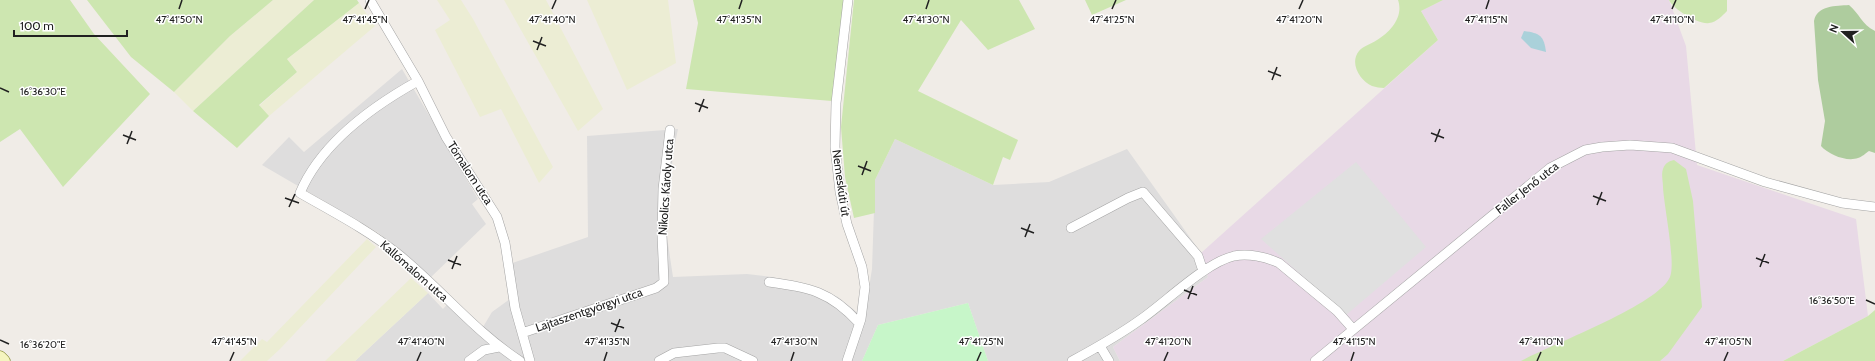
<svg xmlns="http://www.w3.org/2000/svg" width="1875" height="361" font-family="Cabin,sans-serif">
	<rect width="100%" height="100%" fill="#f0ece7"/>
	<!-- residential -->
	<path fill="#dedddd" d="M402,69L478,199L472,204L486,224L430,278L397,247L377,232L262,165L289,137L304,152Z
		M678,129L674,148L665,224L673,277L747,274L772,277L818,288L838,297L864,318L872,269L875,180L895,139L993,185L1049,182L1127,149L1201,253L1208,277L1113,347L1120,361H988L968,303L878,325L862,361H355L428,293L443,309L453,298L483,327L492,312L510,299L504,266L588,237L587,136Z"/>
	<!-- industrial -->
	<path fill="#e8d9e6" d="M1443,0H1669L1686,46L1697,165L1856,219L1868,316L1783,361H1120L1113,347L1208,277L1201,253L1438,40L1421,11Z"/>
	<!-- farmland -->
	<path fill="#ecedd4" d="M273,0H314L193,111L174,92L230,36Z
		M437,0H461L473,19L553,167L539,183L501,109L480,117L435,30L450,20Z
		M504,0H546L603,109L578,131Z
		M587,0H668L676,63L627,90Z
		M359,3L375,26L269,116L259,106L297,72L287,59Z
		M367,239L376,247L280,349L267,361H240L262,339L267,342Z
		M411,278L428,293L355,361H325Z"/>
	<!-- grass -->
	<path fill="#cde6b0" d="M0,0H70L94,34L150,94L63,187L20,129L0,142Z
		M87,0H273L230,36L174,92L131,57Z
		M314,0H357L359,3L287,59L297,72L259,105L269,116L237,148L193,111Z
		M693,0H844L832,101L686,89L698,23Z
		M854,0H1019L1035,29L988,50L961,20L918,91L1018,140L1010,160L1003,157L993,185L895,139L875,180V213L854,218L845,177L841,127Z
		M1085,0H1126L1092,15Z
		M1398,0H1443L1421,11L1438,40L1384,88C1380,88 1376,87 1372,86C1360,81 1349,63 1359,51C1363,46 1371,44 1377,40C1390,32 1404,17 1398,0Z
		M1669,0H1727V11C1722,16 1717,22 1709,23C1699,25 1673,9 1669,0Z
		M1674,160L1686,169L1693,201L1702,307L1668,354L1660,361H1521C1552,344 1658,305 1670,277C1676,262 1664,207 1663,187C1663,181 1661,174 1663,169C1665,163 1669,161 1674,160Z
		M1875,310V361H1783L1868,316Z"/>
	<!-- forest -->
	<path fill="#aecc9e" d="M1849,5C1860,14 1861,24 1875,31V153L1869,151C1866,153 1862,157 1858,158C1847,162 1829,155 1821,146L1825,121L1818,80L1814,21C1817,5 1836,6 1849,5Z"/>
	<!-- park -->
	<path fill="#c7f6c9" d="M968,303L988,361H862L878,325Z"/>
	<!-- parking -->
	<path fill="#e0e0e0" d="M1356,162L1426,247L1346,315L1261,239Z"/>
	<!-- water -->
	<path fill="#aad1da" d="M1524,31C1540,33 1544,36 1546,52L1531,48L1521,38Z"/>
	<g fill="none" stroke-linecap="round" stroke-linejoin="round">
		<defs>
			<path id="street" d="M370,0L418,81L446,137L497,217L505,243L515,308L530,361
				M418,81C373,106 321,143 300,193C333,212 368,230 398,254C440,288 474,331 520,361
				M1071,228L1128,198L1143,192L1198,256L1203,271
				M769,282C810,288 830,291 859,323
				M522,333L656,288L664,282L662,235L663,189L670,130
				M1100,346L1109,361
				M469,361L484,350L499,347
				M659,361L674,353L718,348H725L753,361
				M847,361L861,319L865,287L862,267L847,224L840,192L835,147L836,103L848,0
				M1072,361C1096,348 1119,335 1140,320C1166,302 1205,263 1234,256C1248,253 1266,257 1279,263L1337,311L1353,329
				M1315,361L1550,168L1585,150L1602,147L1630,145L1672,148L1765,182L1842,203L1875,207"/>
			<path id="secondary" d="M0,357L4,361"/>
		</defs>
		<!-- street casing -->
		<use href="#street" stroke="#a4a4a4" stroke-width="10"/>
		<!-- secondary casing -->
		<use href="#secondary" stroke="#6a710d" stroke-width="13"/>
		<!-- street -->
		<use href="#street" stroke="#fff" stroke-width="9"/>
		<!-- secondary -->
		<use href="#secondary" stroke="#f5f5bf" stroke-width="12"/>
	</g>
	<!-- ticks -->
	<path fill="none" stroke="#202020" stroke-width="1.5" d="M179,9L182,0M365,9L369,0M552,9L556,0M739,9L742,0M926,9L929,0M1112,9L1116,0M1299,9L1303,0M1486,9L1489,0M1672,9L1676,0M533,41L546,46M537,50L542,37M1268,71L1281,76M1272,80L1277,67M0,88L9,92M695,103L708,108M699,112L704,99M1431,133L1444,138M123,135L136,140M1435,142L1440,129M127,144L132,131M858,166L871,171M862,175L867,161M1593,196L1606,201M285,198L299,203M1597,205L1602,192M289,207L295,194M1021,228L1034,233M1025,237L1030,224M1756,258L1769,263M448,260L461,265M1760,267L1765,254M452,269L457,256M1184,290L1197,295M1188,299L1193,286M1866,300L1875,304M611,323L624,328M615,332L620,319M0,340L9,344M230,361L234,352M417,361L421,352M604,361L607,352M791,361L794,352M977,361L981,352M1164,361L1168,352M1351,361L1354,352M1537,361L1541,352M1724,361L1728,352"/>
	<g text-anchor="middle" stroke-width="3" stroke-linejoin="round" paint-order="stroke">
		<!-- street labels -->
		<g font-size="12" fill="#202020" stroke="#fff">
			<text transform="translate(470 173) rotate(57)" y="4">Tómalom utca</text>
			<text transform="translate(841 183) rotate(82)" y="4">Nemeskúti út</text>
			<text transform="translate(666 187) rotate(-86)" y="4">Nikolics Károly utca</text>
			<text transform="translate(1527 188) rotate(-38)" y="4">Faller Jenő utca</text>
			<text transform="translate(414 271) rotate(41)" y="4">Kallómalom utca</text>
			<text transform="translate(589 310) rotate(-19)" y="4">Lajtaszentgyörgyi utca</text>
		</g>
	</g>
	<g font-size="10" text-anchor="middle" fill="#202020" stroke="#fff" stroke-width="3" stroke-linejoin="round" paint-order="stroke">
		<text x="1112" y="23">47°41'25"N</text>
		<text x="179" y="23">47°41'50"N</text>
		<text x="365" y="23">47°41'45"N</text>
		<text x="552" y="23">47°41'40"N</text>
		<text x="739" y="23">47°41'35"N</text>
		<text x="926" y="23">47°41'30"N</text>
		<text x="1299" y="23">47°41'20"N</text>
		<text x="1486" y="23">47°41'15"N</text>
		<text x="1672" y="23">47°41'10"N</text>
		<text x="43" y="95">16°36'30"E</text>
		<text x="1832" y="304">16°36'50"E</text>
		<text x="234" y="345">47°41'45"N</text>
		<text x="421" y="345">47°41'40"N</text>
		<text x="607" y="345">47°41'35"N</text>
		<text x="794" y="345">47°41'30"N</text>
		<text x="981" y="345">47°41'25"N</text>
		<text x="1168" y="345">47°41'20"N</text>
		<text x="1354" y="345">47°41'15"N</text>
		<text x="1541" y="345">47°41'10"N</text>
		<text x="1728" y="345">47°41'05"N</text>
		<text x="43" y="348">16°36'20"E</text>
	</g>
	<!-- north arrow -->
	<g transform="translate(1843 32) rotate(291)" stroke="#ffffff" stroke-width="3" paint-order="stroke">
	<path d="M0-3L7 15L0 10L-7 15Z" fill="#202020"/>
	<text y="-6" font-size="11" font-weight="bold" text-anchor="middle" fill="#202020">N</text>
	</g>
	<!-- scale -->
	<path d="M14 30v6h113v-6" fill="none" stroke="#202020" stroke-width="2"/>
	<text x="20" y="30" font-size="12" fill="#202020" stroke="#ffffff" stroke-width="3" paint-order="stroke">100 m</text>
</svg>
